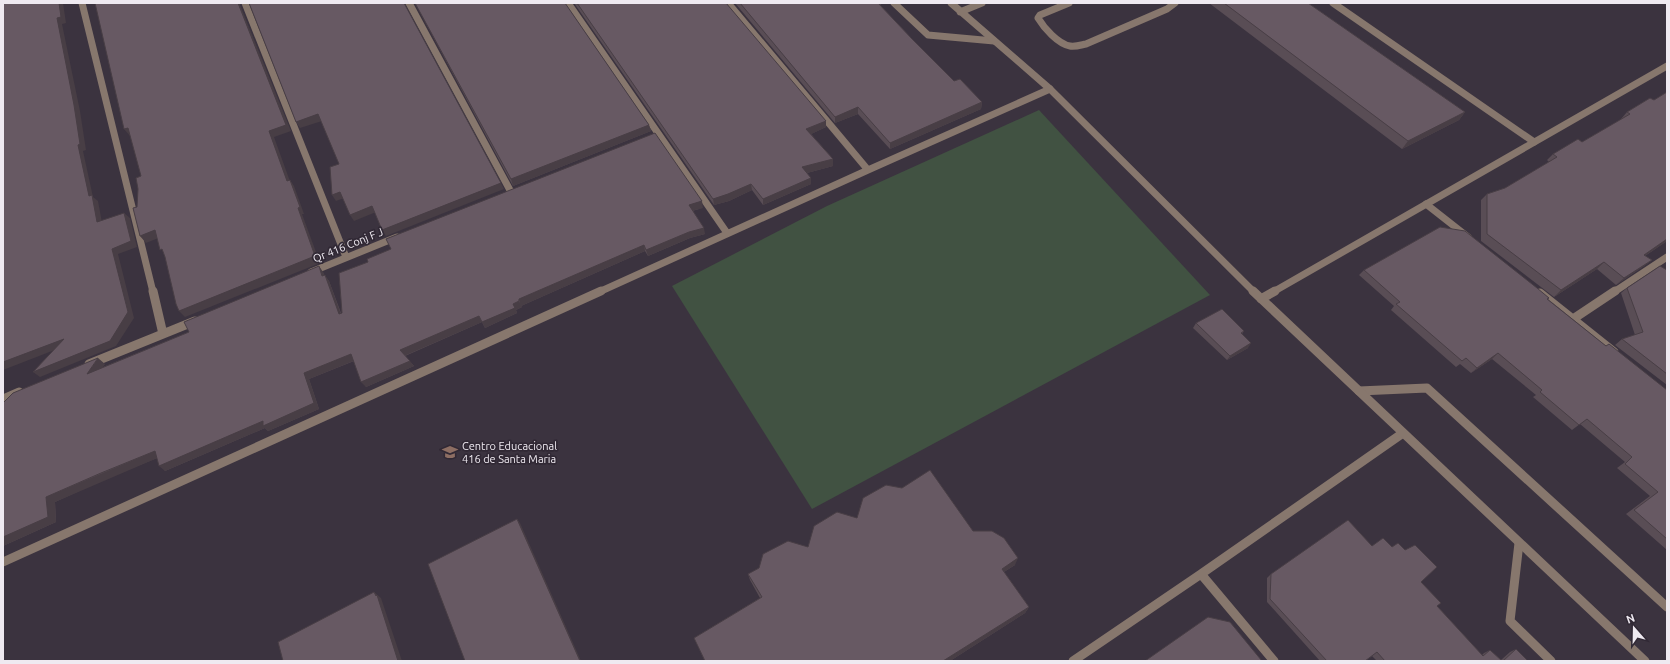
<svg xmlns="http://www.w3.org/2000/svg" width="1670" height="664" font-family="Ubuntu,sans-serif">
	<rect width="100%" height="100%" fill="#3b333f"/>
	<!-- green -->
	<path fill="#415242" d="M1039,110L1210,295L812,509L672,286L827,206Z"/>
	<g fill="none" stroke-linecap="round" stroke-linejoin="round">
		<!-- service -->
		<path stroke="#87776d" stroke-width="7" d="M1069,3L1040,15L1038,18C1044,28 1058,44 1070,46C1075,47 1081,45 1086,44L1167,9L1175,3"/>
		<!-- minor-far1 -->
		<path stroke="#87776d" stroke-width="7" d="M82,3L153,292
			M245,3L346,257
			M409,3L511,192
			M568,3L727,233
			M728,3L868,170L1050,89
			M894,3L928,35L994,41
			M1333,3L1534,142
			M1426,204L1468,237
			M311,272L397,237
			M599,292L868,170
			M1614,292L1667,257"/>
		<!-- minor -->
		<path stroke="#87776d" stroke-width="9" d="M153,291L163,334
			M1540,293L1614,352
			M1573,319L1615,291
			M89,364L195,321
			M1359,391L1427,388L1667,607
			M3,399L19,392
			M1519,543L1510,621L1551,661
			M3,562L601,291
			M1201,574L1403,433
			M1073,661L1201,574L1274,661"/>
		<!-- tertiary-far1 -->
		<path stroke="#87776d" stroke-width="7" d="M951,3L1050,89L1254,292
			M960,12L982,3
			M1273,292L1667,66"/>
		<!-- tertiary -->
		<path stroke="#87776d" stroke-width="9" d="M1253,291L1645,661
			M1261,299L1275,291"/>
	</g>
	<!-- wall -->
	<path fill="#594d55" d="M415,3H565L649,125L651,131L513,186Z
		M574,3H726L826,127L811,134L833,159V166L807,173L811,184L763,205L752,190L729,201L714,205Z
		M735,3H881V4L880,5L913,40L954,81L982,102L981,109L890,149L858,114L835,123Z
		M1209,3H1308L1465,112L1459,120L1402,149Z
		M1650,98L1667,241L1645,256L1652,260L1644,266L1616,285L1597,269L1554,297L1481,241V200L1487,194L1505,188L1549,162L1547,160L1553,154L1582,142L1622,119H1621L1627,112Z
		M703,208L692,211L705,234L690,238L648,256L645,251L521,306L522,307L516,310L517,313L485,328L482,322L405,356L414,366L366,387L354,361L309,379L319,409L268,431L265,428L165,471L157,458L108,478L55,502L56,522L3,546V403L105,364L101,368L189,332L323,272L324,275L329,281L341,313H342L339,273Z
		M1364,270L1549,298L1548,299L1606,346L1667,390V550L1626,514L1650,496L1617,468L1625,462L1580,424L1572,430L1533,397L1536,395L1492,359L1471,373L1460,364L1456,367L1391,310L1394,306L1359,275Z
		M1667,270V385L1615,345L1622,339L1635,335L1621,293L1627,288Z
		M1196,323L1244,331L1242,334L1248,348L1227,360L1193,328Z
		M857,518L973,531L1015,565L1004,572L1029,607L1025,613L950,661H705L694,638L760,598L750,580L748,574L808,547Z
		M1372,546L1421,582L1437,606L1482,655L1484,653L1490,650L1501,660L1510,652L1516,649L1528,661H1377L1372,656L1365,661H1320L1267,602V578L1271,574Z"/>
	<!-- shaded-wall -->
	<path fill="#483e45" d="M59,3H63L66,23L62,24L80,111L86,150L83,151L93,197L98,201L103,228L97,222L89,196L78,145L57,18Z
		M238,3H241L240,5L291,131L274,137L292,187L287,181L269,131Z
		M982,102L981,109L890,149V143Z
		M858,107V114L835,123V117Z
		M1465,112L1459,120L1402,149L1408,141Z
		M318,114L322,121L300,128L296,122Z
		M826,121V127L807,136L806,129Z
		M649,125L651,131L513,186L511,179Z
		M128,128L134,134L130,136L124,129Z
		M833,159V166L803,174L802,167Z
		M811,178V184L763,205V199Z
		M290,180L294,186L304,214H302L320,263L185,317L179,311L298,208Z
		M501,183L504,189L386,236L382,230Z
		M751,184L752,190L729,201L714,205L713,199Z
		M340,192L344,198L336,201L332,195Z
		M702,201L703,208L690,211L689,205Z
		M372,206L376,212L354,221L350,215Z
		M124,213L130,218L137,247L118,254L134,318L116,346L40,377L33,372L110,341L112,249Z
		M704,228L705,234L690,238L648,256L646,250L689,232Z
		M155,230L161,237L146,243L140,236Z
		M1667,239V241L1637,261L1644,255Z
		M644,245L645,251L521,306L519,299Z
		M1652,260L1644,266L1616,285L1624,278Z
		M1604,262L1597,269L1554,297L1561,290Z
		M319,266L323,272L327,282L322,276Z
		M325,275L329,281L343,320L339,314Z
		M519,301L522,307L516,310L517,313L485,328L482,322L513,304Z
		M479,316L482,322L404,356L400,350Z
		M64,339L70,344L3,370V362Z
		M1251,343L1248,348L1227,360L1230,356Z
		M1498,353L1492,359L1471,373L1477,368Z
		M351,354L356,360L309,379L319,409L268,431L265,428L165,471L159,466L304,373Z
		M98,358L105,364L94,380L87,374Z
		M410,361L414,366L366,387L361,382Z
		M155,451L162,456L55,502L56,522L3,546V537L46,497Z
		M517,519L520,523L581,661H580Z
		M1018,558L1015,565L999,575L1002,569Z
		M374,592L381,598L402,661H398Z
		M1029,607L1025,613L950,661H943Z"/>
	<!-- building -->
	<path fill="#675963" stroke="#483e45" d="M3,3H59L61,17L57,18L74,105L80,144L78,145L89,196L92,195L97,222L124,213L131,241L112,249L128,312L110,341L33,372L64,339L3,362Z
		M95,3H238L286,125L269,131L287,181L290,180L300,207L298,208L315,256L179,311L176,304L165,257L162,249L160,250L155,230L140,236L133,208L137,207L138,189L136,178L141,176L128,128L124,129Z
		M249,3H404L501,183L382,230L372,206L350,215L340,192L332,195L330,167L339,164L318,114L296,122Z
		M415,3H565L649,125L511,179Z
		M577,3H726L826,121L806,129L833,159L802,167L811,178L763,199L751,184L728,194L713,199Z
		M740,3H878L913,40L954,81L960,79L982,102L890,143L858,107L835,117Z
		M1224,3H1308L1465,112L1408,141Z
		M1667,92V239L1644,255L1652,260L1624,278L1604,262L1561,290L1487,234V194L1505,188L1557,157L1553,154L1578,139L1582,142L1630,114L1627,112L1650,98L1654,100Z
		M655,133L702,201L689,205L704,228L689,232L646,250L644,245L519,299V301L513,304L515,308L482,322L479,316L400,350L410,361L361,382L351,354L304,373L314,403L263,426V421L159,466L155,451L101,473L46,497L48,517L3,537V403L13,393L98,358L87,374L189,332L184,322L319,266L322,276L325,275L339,314L342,313L339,273L368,262L367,259L391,249L386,239Z
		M1440,227L1465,231L1537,288L1549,298L1547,299L1606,346L1609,344L1667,390V539L1634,510L1658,492L1625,464L1632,457L1587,419L1579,425L1540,392L1542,390L1498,353L1477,368L1466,358L1462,361L1396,304L1400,302L1364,270Z
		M1660,266L1667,270V374L1622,339L1643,332L1627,288Z
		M1222,309L1244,331L1241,333L1251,343L1230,356L1196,323Z
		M930,470L973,531H992L1004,538L1018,558L1002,569L1029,607L943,661H705L694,638L762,597L748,574L759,568L763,554L788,541L808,547L814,526L837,512L857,518L863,498L886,485L902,488Z
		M517,519L580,661H465L428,564Z
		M1348,520L1372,546L1383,538L1392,547L1398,543L1405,550L1415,545L1437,567L1421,582L1441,603L1437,606L1483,656L1490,650L1502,661H1385L1377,652L1365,661H1327L1270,599L1271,574Z
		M374,592L376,596L377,595L398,661H283L278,642Z
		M1208,617L1230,622L1262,661H1145Z
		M1516,649L1528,661H1503Z"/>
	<!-- icons -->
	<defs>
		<symbol id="school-bare" viewBox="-9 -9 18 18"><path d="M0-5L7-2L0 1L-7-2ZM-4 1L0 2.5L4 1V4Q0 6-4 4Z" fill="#8d6e63" stroke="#312935" stroke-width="2.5" paint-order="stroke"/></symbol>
	</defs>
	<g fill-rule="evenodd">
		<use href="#school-bare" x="439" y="441" width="22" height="22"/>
	</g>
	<g text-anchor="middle" stroke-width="3.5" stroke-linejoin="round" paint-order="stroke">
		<!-- street labels -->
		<g font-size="11" fill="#efeaf1" stroke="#312935">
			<text transform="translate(348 245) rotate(-22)" y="4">Qr 416 Conj F J</text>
		</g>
		<!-- poi labels -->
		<g font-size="11" fill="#efeaf1" stroke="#312935" text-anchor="start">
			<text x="462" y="450">Centro Educacional<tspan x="462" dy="13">416 de Santa Maria</tspan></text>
		</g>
	</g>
	<!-- border -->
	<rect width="1670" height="664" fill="none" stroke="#efeaf1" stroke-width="8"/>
	<!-- north arrow -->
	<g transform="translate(1634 628) rotate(340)" stroke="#312935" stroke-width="3" paint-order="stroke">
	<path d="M0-3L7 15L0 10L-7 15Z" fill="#efeaf1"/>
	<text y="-6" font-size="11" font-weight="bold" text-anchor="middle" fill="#efeaf1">N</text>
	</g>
</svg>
